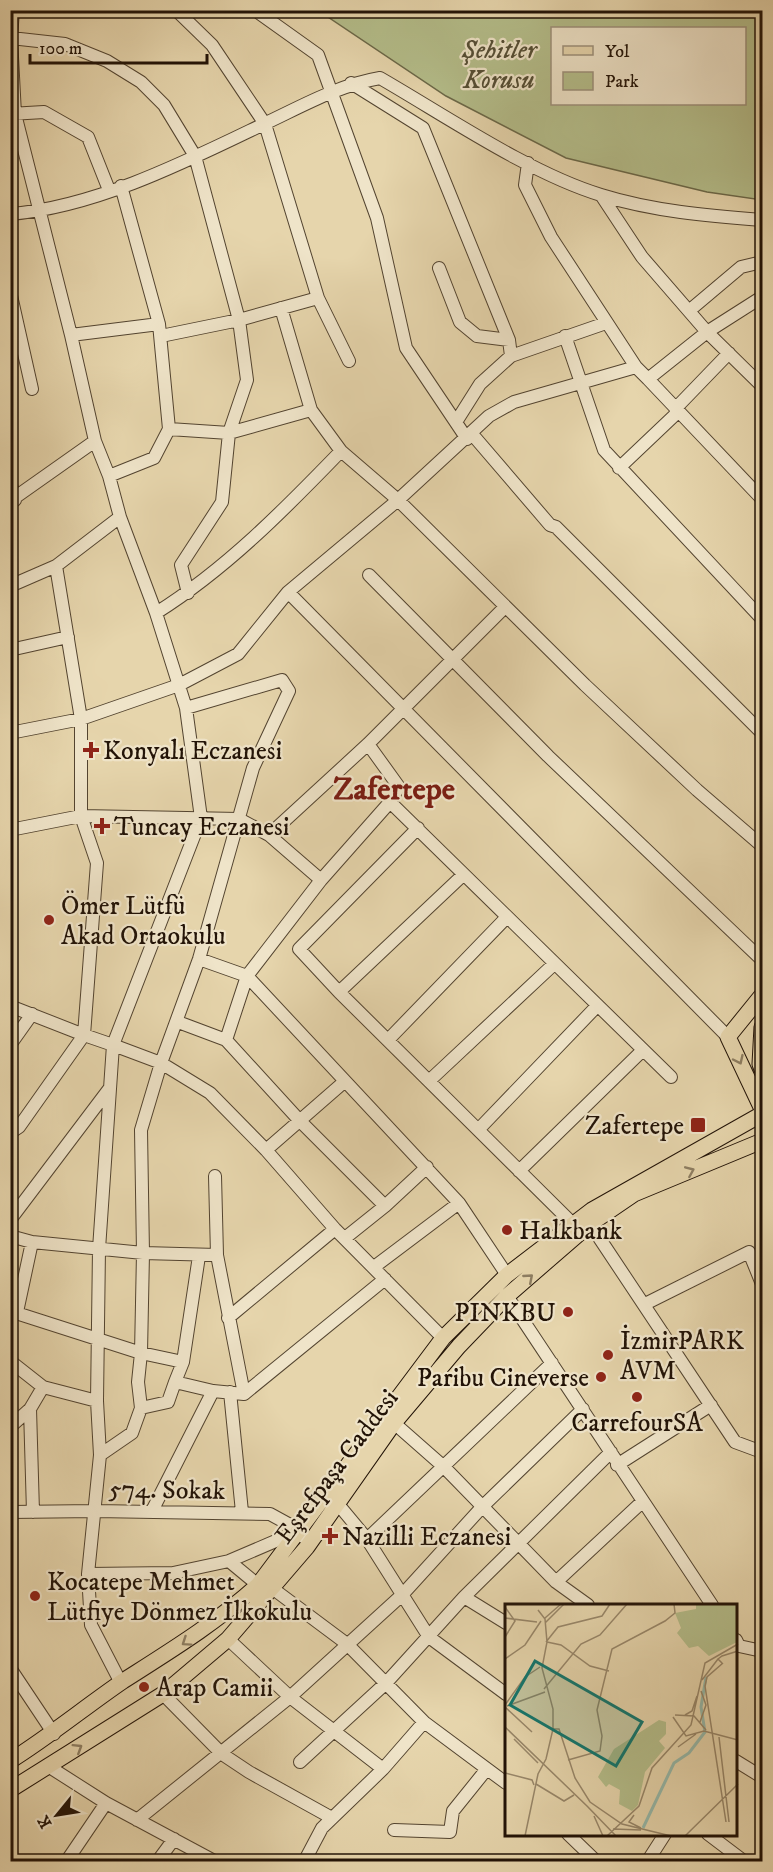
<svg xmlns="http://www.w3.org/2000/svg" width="773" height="1872" font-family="'IM FELL DW Pica',serif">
	<rect width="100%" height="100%" fill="#e6d5ac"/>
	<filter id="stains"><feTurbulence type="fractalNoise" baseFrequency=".00333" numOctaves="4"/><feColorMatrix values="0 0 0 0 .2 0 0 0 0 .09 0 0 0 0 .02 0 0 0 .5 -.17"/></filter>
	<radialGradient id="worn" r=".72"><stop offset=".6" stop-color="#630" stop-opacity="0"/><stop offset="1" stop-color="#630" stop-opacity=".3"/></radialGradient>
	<!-- green -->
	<path fill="#b4bd8a" stroke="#6b6848" stroke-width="1.5" fill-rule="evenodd" d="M319,11H762V200L707,192L566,158L446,96ZM552,28H744V104H552Z"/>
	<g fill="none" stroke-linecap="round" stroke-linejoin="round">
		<defs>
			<path id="minor" d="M13,10L11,38L15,114L71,335L95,441L109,476L120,517L156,613L186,708L201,818L113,1045L161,1063L210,1093L266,1150L335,1229L443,1338
				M176,10L212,45L265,124L318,298L349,361
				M255,10L318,55L377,218L406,348L467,439
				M11,38L65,44L107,61L141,82L164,105L195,156L239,320L247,380L229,433L222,502L181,565L188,593
				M351,83L423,128L509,340L511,356
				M10,114L44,112L88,137L109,190
				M528,163L525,185L551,237L636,367
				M601,195L642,257L707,332L762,386
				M10,214C97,207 189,160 266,123C304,105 339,85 380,78C446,116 529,173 601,195C652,211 709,216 762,220
				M439,268L460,322L477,336L509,340
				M10,291L32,389
				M281,308L311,410L341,451L398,500L585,685L697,790L762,846
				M690,310L741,267L762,262
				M71,335L159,324
				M161,336L239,320L318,298
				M565,336L604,450L762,619
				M648,379L762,499
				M675,409L729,353
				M456,422L480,384L511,356L606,323
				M169,429L229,433L311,410
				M472,434L550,525L556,527L762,733
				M619,468L678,412
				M109,476L154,458L169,429L159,324L121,186
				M10,481L15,500
				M10,501L95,441
				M56,566L81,719V816L97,863L84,1035L113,1045L99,1249L97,1401L100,1455L88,1574L91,1625L121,1683
				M369,575L548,756L762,960
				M10,586L56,566L120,517
				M288,592L728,1037
				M156,613C226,569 284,510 341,451
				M10,650L68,637
				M10,733L81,719L179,685L238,654L288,592L398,500L489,416L514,402L636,367L648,379L707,332L762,297
				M390,802L671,1077
				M418,828L299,949L339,992L573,1224
				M10,830L81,816L239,819L269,835L321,880
				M269,835L368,744L505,607
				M199,959L247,976L459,1203L507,1275
				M339,992L463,875
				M10,1006L84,1035L19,1127L10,1133
				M178,1022L226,1040L300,1121L385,1206
				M226,1040L247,976L321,880L390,802L399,787L368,744
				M388,1040L506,918
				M10,1045L32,1014
				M429,1081L553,965
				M478,1130L597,1006
				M266,1150L344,1082
				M519,1171L643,1050
				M215,1176L217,1255L244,1394
				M10,1220L109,1089
				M590,1224L735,1442L762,1452
				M10,1236L32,1242L143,1253L217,1255
				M345,1238L385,1206L427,1167
				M374,1267L459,1203
				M507,1296L712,1605
				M645,1304L749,1252L762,1284
				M10,1311L141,1353L183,1362L175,1382L213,1391L244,1394L385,1279
				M17,1312L32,1242
				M228,1318L335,1229
				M10,1361L43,1387L97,1401
				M183,1362L199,1256
				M230,1392L242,1512
				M141,1408L168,1402L175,1382
				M394,1423L444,1467L556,1582L588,1605
				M10,1427L30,1409
				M100,1455L132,1433L141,1408L138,1382L141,1353L143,1253L141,1130L161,1063L199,959L253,768L289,691L282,680L186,708
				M617,1465L711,1405
				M337,1503L367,1539L429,1637L506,1694
				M152,1511L213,1391
				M10,1512L96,1511L270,1514L301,1531L303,1537
				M33,1512L30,1409L43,1387
				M367,1539L552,1363
				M229,1561L258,1585
				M88,1574L173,1573L229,1561L299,1531
				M556,1582L642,1502
				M272,1588L347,1644L424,1722L506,1783
				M464,1597L506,1623
				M228,1639L290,1697L383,1769
				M736,1640L739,1646L762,1651
				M10,1668L54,1734
				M163,1694L222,1754L249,1772L332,1818
				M736,1761L762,1777
				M300,1762L386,1683L464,1597L611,1452
				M48,1766L106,1803L216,1862
				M137,1820L290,1697L402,1595L483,1506L583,1409
				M394,1830L450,1832L453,1811L486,1770
				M568,1834L597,1862
				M708,1834L745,1862
				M66,1862L106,1803
				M157,1862L174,1839
				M304,1862L322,1828L383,1769L424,1722
				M647,1862L665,1834"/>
			<path id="major" d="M762,995L728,1037L762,1109
				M762,1027L760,1064L762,1069
				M10,1761C50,1736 85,1707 123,1681C170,1651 216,1623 258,1585L443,1338L507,1275L592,1210L762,1114
				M10,1790L163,1694L228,1639L307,1547L394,1423L459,1346L507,1296L590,1224L634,1194L762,1141"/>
		</defs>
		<!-- minor casing -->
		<use href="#minor" stroke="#534430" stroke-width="14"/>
		<!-- major casing -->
		<use href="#major" stroke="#221307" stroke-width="17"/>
		<!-- minor -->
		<use href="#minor" stroke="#efe4c9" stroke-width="12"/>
		<!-- major -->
		<use href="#major" stroke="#e6d5ac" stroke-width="15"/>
	</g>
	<!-- one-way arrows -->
	<defs><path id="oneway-chevron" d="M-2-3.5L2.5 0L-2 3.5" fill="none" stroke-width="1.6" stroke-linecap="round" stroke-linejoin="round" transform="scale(1.5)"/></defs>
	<g stroke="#8e7e62">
		<use href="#oneway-chevron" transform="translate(739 1060) rotate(65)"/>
		<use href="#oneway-chevron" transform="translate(690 1171) rotate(-23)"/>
		<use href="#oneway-chevron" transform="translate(529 1278) rotate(-41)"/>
		<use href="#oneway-chevron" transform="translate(186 1642) rotate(146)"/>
		<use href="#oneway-chevron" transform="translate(78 1748) rotate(-32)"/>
	</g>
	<!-- markers -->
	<g fill="#8f2418" stroke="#efe4c9" stroke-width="2">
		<path d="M88 741h6v6h6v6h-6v6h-6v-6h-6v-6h6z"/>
		<path d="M99 817h6v6h6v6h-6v6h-6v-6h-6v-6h6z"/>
		<circle cx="49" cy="920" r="6"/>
		<rect x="690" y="1117" width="16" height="16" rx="3"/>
		<circle cx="507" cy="1230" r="6"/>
		<circle cx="568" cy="1312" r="6"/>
		<circle cx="608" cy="1355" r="6"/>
		<circle cx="601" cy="1377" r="6"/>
		<circle cx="637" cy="1397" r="6"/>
		<path d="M327 1527h6v6h6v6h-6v6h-6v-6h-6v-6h6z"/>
		<circle cx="35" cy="1596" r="6"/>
		<circle cx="144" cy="1687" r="6"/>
	</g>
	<g text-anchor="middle" stroke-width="4.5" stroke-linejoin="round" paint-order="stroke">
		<!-- park labels -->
		<g font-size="26" font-style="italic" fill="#554e35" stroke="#efe4c9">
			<text x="499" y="58">Şehitler<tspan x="499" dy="30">Korusu</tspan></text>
		</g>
		<!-- poi labels -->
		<g font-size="26" fill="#221307" stroke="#efe4c9" text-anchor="start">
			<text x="103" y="759">Konyalı Eczanesi</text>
			<text x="114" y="835">Tuncay Eczanesi</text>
			<text x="61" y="914">Ömer Lütfü<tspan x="61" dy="30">Akad Ortaokulu</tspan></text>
			<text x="684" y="1134" text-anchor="end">Zafertepe</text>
			<text x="519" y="1239">Halkbank</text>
			<text x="556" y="1321" text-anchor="end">PINKBU</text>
			<text x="620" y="1349">İzmirPARK<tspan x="620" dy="30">AVM</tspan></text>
			<text x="589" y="1386" text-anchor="end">Paribu Cineverse</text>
			<text x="637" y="1431" text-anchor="middle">CarrefourSA</text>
			<text x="342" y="1545">Nazilli Eczanesi</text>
			<text x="47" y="1590">Kocatepe Mehmet<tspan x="47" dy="30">Lütfiye Dönmez İlkokulu</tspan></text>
			<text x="156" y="1696">Arap Camii</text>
		</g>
		<!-- street labels -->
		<g font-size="26" fill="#221307" stroke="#efe4c9">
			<text transform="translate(336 1466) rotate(-53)" y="9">Eşrefpaşa Caddesi</text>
			<text transform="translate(167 1489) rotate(1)" y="9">574. Sokak</text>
		</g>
		<!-- district labels -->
		<g font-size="32" font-weight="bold" fill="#7a1f14" stroke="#efe4c9">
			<text x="394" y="799">Zafertepe</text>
		</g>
	</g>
	<!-- overview -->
	<g transform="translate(505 1604)">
		<rect width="232" height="232" fill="#e6d5ac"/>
		<path d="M191,0H232V38L204,52L193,42L184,44L172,29L176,24L170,9L191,5ZM154,116L161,118V130L154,137L160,144L140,168L133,201L127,207L114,200L115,186L104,180L101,183L93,173L109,145Z" fill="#b4bd8a"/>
		<path fill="none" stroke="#96b9aa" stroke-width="3" d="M138,224L169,159L184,149L200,128L196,103L201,73"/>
		<path fill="none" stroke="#98876a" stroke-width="1.5" d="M0,3L10,17L0,33M0,14L32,18M40,14L56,0M40,19L59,0M41,38L53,23L97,12L105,0M42,38L56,41L85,62L104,67M0,55L20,41L36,17M217,59L213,55L217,52L233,47M218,59L202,73L200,82L221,218M197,76L213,55M39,85L76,40L95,31L122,0M0,101L20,73L35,63M2,102L40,88M0,103L27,128M170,111L189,112L201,126M180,111L187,107L192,92M168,113L181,132L199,127L233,136M195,118L201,101L196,87M0,123L82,202M47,125H54L70,174L85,198L117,220L166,232M214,133L224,218M9,135L33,159M173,143L191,130M63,156L95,147L97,132L92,106L107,45L160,17L170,9L169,0M0,169L27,176L29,181M31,180L59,197L69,191M82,202L111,232M129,211L124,218L136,224M89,212L98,232M108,225L136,226M20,232L33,170L41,155L48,125V105L37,64L42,38L40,15L33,6M102,232L134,202L147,164L186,121L200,59L233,40M180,232L233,180"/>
		<path fill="#0f766e" fill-opacity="0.15" stroke="#0f766e" stroke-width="3" d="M30,57L137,118L111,162L5,101Z"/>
		<rect width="232" height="232" fill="none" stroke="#221307" stroke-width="3"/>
	</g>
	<!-- margin -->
	<rect width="773" height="1872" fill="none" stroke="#e6d5ac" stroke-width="36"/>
	<rect x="12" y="12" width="749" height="1848" fill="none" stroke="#221307" stroke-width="3"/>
	<rect x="18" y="18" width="737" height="1836" fill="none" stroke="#221307" stroke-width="1.5"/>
	<!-- legend -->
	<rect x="551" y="27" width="195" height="78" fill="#efe4c9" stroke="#9d907b" stroke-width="1.5"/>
	<rect x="563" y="46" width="30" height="9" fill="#e6d5ac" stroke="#9d907b" stroke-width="1.5"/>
	<text x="605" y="57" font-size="18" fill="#221307">Yol</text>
	<rect x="563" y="72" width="30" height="18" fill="#b4bd8a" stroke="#9d907b" stroke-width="1.5"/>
	<text x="605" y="87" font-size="18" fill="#221307">Park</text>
	<!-- north arrow -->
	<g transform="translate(57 1815) rotate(240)" stroke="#efe4c9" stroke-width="4.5" paint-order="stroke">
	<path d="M0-4.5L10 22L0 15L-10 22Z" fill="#221307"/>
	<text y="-9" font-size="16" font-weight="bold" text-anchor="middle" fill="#221307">K</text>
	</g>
	<!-- scale -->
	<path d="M30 54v9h177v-9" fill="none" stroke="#221307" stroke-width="3"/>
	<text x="39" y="54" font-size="18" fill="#221307" stroke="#efe4c9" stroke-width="4.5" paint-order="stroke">100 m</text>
	<rect width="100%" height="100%" filter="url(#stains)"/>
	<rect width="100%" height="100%" fill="url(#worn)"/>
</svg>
